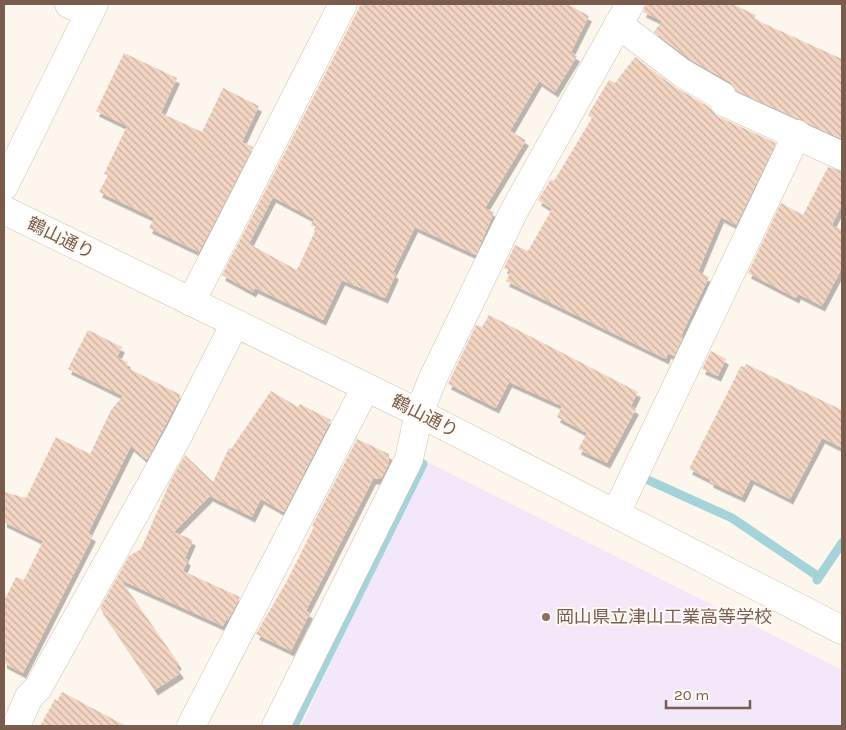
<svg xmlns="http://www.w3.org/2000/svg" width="846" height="730" font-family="Karla,'Noto Sans JP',sans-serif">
	<defs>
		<pattern id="building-back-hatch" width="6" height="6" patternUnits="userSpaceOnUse" patternTransform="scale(1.25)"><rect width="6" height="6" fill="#f3d5c3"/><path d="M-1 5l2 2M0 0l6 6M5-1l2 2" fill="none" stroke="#cab0a1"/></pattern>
		<filter id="shadow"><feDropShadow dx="3" dy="5.5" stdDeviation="0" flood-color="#0004"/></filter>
	</defs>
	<rect width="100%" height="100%" fill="#fdf6ec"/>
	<!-- education -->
	<path fill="#f3e8fa" d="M426,461L842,670V726H301Z"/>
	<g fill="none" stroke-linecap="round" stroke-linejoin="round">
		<!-- stream -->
		<path stroke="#a5d3da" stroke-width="9" d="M648,480L732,518L819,577
			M817,580L842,543
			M294,726L423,464L420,463"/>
	</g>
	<!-- building -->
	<path fill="url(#building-back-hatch)" fill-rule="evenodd" filter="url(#shadow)" d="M361,4H567L589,16L571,52L577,56L555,92L539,81L510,131L526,140L485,208L494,212L476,255L415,227L393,272L396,274L385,298L342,280L323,320L255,288L253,292L222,275ZM273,197L314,219L311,225L317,227L297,270L249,244Z
		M646,4H732L756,15L754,19L842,59V139L737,91L730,82L691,60L654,32L662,21L643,12Z
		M124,53L177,78L161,113L202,132L223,88L259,106L242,142L253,147L199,252L149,228L154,218L99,192L108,175L104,174L127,126L96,111Z
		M635,57L672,85L709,107L717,116L776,143L736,225L721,217L698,272L709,277L681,336L683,337L674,356L668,353L666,359L506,281L511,271L504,268L515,245L528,251L552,209L538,200L551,179L554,181L592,118L588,115L609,80L615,83Z
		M828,167L842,171V205L832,225L842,230V268L822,306L798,294L796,298L748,273L781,203L803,215Z
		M489,315L638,392L631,406L636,409L607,463L578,449L587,433L557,417L562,406L509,382L496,408L448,384L476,325L482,327Z
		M88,330L122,347L117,357L128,362L126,367L181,395L147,460L131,446L88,533L93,536L23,673L4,663V601L16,577L24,580L43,541L4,522V492L26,498L56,437L90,454L111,410L123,396L68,369Z
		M711,351L726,359L718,376L702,369Z
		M746,364L842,410V448L822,438L790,499L751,479L742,497L710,482L711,480L689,469L741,366L744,367Z
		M271,391L298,407L300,404L331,420L284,512L261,499L252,517L210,496L174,532L193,540L185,558L188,560L183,571L240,597L228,620L226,619L223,626L121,580L179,664L176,666L181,673L155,690L100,608L129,556L141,549L171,480L185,455L213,482L229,448L231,449Z
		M357,439L389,454V463L381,479H373L306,611L310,613L291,651L256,634L287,581L314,527L312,526Z
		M62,692L126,726H40L55,699L57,701Z"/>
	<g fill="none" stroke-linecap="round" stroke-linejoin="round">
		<defs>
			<path id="street" d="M69,4L89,13
				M618,24L682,73L722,96L724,102L842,156
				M191,302L343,4
				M616,513L797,134
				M16,726L29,697L38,688L179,434L235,323
				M191,726L366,387
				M276,726L409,459L419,413L433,378L514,211L630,4"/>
			<path id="secondary" d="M4,186L94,4
				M4,210L419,413L842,630"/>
		</defs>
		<!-- street casing -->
		<use href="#street" stroke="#d1beb0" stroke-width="29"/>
		<!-- secondary casing -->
		<use href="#secondary" stroke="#d6c0b0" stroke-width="29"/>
		<!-- street -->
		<use href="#street" stroke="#fff" stroke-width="28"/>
		<!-- secondary -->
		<use href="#secondary" stroke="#fff" stroke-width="28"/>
	</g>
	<!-- markers -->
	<circle fill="#8d6e63" stroke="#fffaf3" stroke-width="2" cx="546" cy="617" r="5"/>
	<g text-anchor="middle" stroke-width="4" stroke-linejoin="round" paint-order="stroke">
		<!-- street labels -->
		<g font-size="18" fill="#7a5c4d" stroke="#fffaf3">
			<text transform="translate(61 238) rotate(26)" y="6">鶴山通り</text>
			<text transform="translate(425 416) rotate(27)" y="6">鶴山通り</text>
		</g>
		<!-- education labels -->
		<g font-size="18" fill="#785e54" stroke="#fffaf3" text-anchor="start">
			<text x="556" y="623">岡山県立津山工業高等学校</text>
		</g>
	</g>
	<!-- border -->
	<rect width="846" height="730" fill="none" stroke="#7a5c4d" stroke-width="10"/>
	<!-- scale -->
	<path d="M666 700v8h84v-8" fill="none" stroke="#7a5c4d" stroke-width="2.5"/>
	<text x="674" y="700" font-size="15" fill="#7a5c4d" stroke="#fffaf3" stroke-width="4" paint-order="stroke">20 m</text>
</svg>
